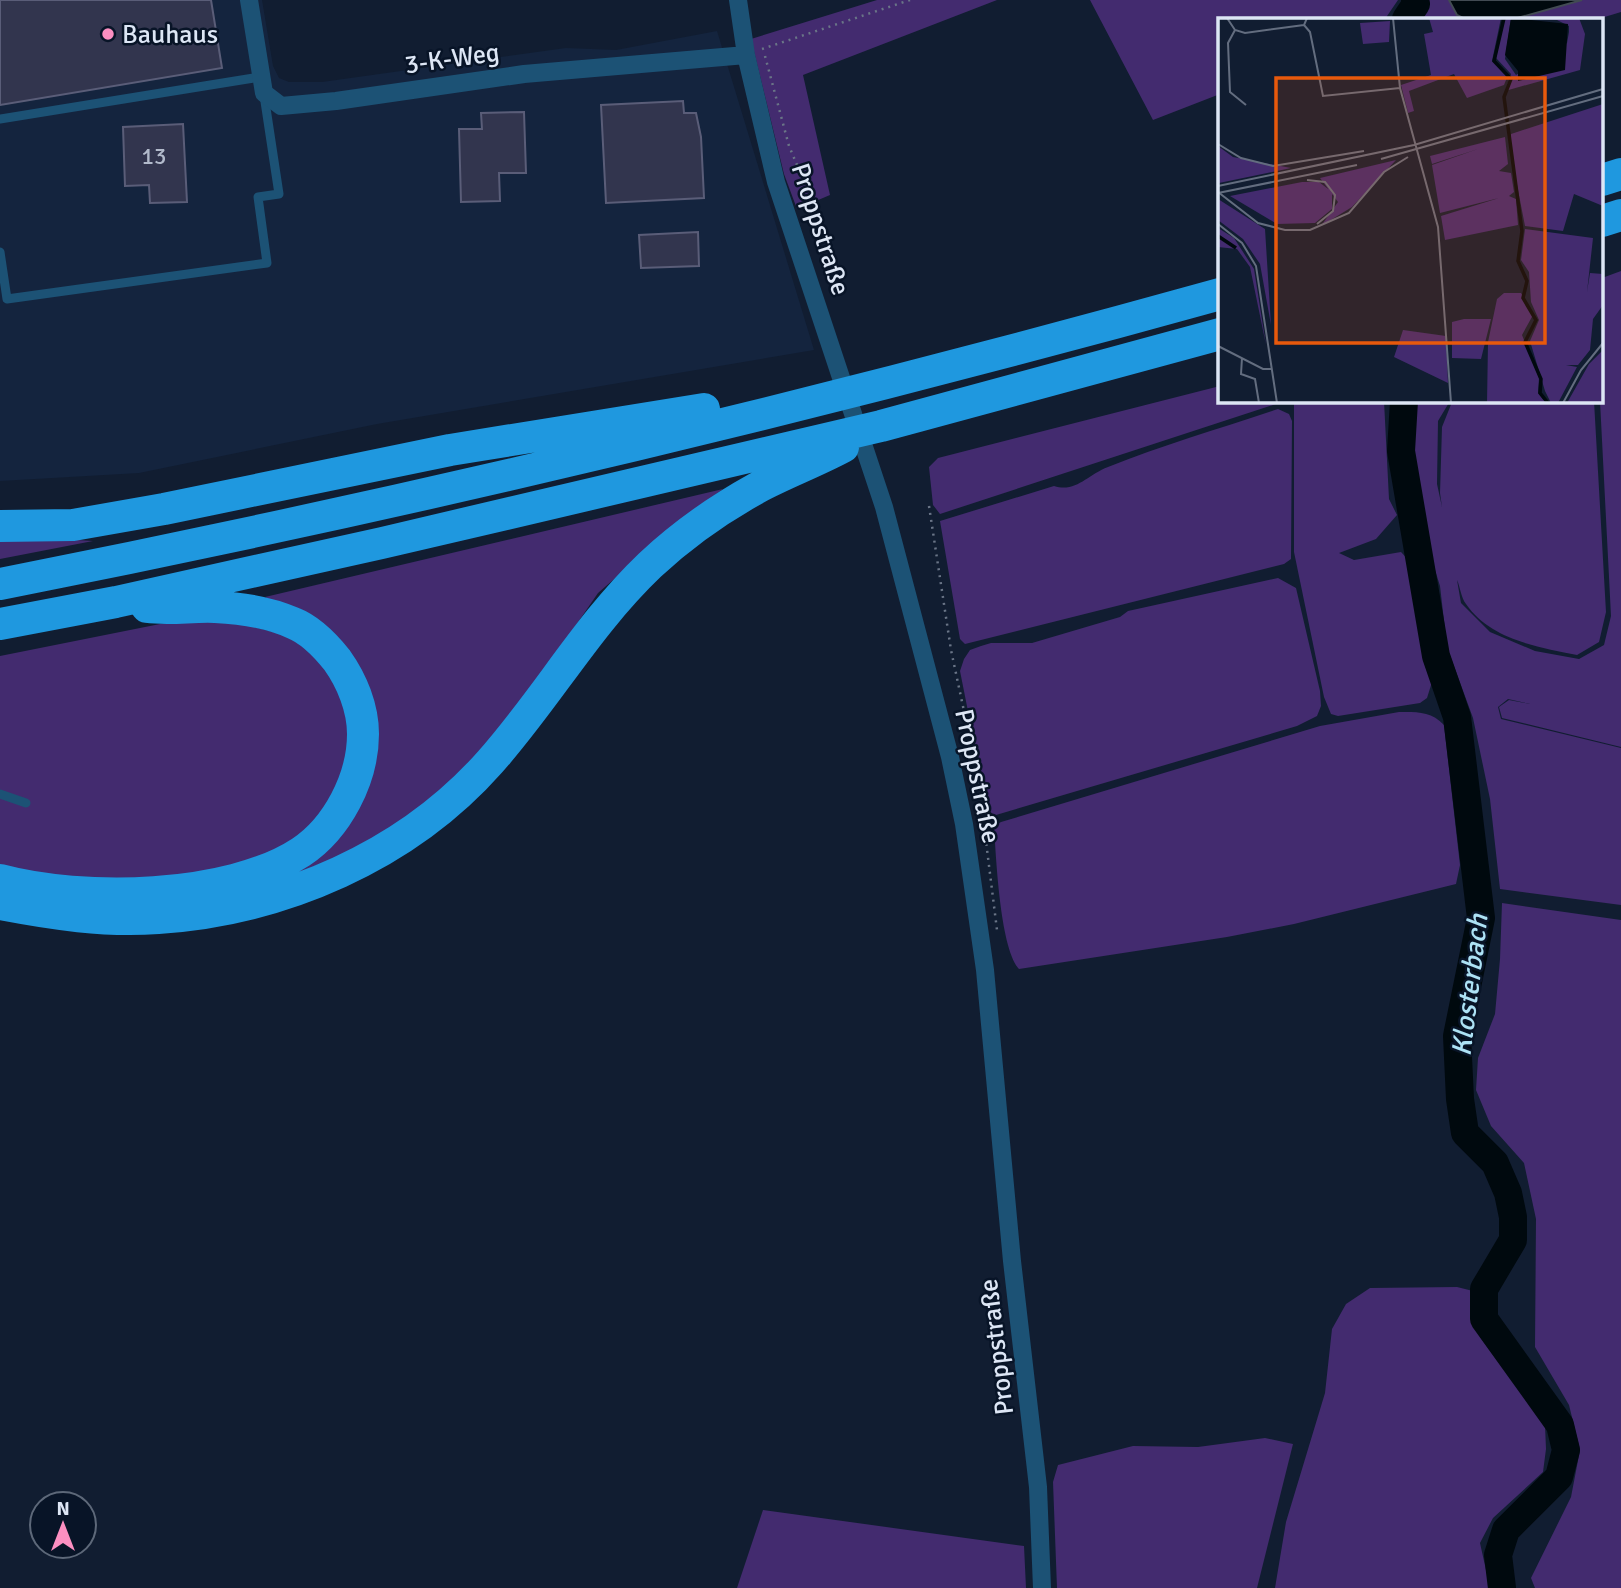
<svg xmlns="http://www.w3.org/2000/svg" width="1621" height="1588" font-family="Signika,sans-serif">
	<rect width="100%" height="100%" fill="#111d31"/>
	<!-- built -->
	<path fill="#14243e" d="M0,0H262L273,66L279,78L289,82H322L566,48L616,50L717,31L814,350L377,424L139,473L0,481Z"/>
	<!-- green -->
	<path fill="#432b6f" d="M877,0H997L803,75L830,195L797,209L784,174L751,39Z
		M1090,0H1398L1385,19H1220V94L1153,120Z
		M1420,0H1449L1457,15L1465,19H1411Z
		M1582,0H1621V12L1598,19H1514Z
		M1621,271V747L1502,718L1499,707L1509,700L1530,704L1508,699L1498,707L1501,719L1621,748V905L1500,889L1490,799L1473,718L1447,647L1440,586L1426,541L1413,456L1417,401H1450L1438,421L1437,484L1442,507L1440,493L1442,427L1452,402L1594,401L1606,612L1599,642L1577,655C1538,647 1491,640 1466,604C1461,598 1460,586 1457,580L1461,603L1490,632L1535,651L1579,659L1604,645L1611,616L1600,401H1602V278Z
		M1220,386V401H1285L940,514L933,505L929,467L938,458Z
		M1294,401H1384L1389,499L1397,515L1376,539L1339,553L1354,560L1401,552L1414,566L1432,682L1427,698L1420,703L1338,716L1331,714L1324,697L1294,552Z
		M1278,409L1289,414L1292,421L1291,559L1284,564L965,644L960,639L940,521L1054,486C1076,493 1087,475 1108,467C1163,445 1222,428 1278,409Z
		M723,489L688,515L598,593L526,698L460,775L386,836L271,885L310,854L373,742L326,629L265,597Z
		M0,535L93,541L0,559Z
		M1278,578L1296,588L1320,691L1321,706L1317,716L1297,726L996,815L988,812L960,671L964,659L970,650L981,646L991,643H1032L1120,617L1128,611Z
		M216,617L304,640L341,680L354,741L341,786L301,839L235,870L86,884L0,871V656L160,624Z
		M1399,712C1417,712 1431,711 1444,725L1460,865L1456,884L1294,924L1227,937L1019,969C1000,948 996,857 994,826L1001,822L1320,726Z
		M1502,903L1621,920V1588H1535L1531,1578L1571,1497L1580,1450L1569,1405L1535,1347L1536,1219L1524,1163L1491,1126L1476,1090L1478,1058L1495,1014L1500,959Z
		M1457,1287L1473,1291L1480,1337L1545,1425L1546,1449L1543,1472L1493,1518L1480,1543L1490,1588H1275L1286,1522L1325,1393L1332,1329L1346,1304L1370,1288Z
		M1265,1438L1293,1444L1257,1588H1057L1053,1482L1058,1465L1133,1446L1198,1447Z
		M763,1510L1024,1546L1026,1588H737Z"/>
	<!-- water -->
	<path fill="#00090e" stroke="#424b53" stroke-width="2" d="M1449,0H1582L1514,19H1465L1457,15Z"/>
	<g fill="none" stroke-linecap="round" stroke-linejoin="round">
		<!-- river -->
		<path stroke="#00090e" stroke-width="28" d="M1406,19L1416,4L1415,0
			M1404,401L1401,451L1436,656L1457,717L1481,918L1457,1036L1460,1099L1465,1133L1495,1163L1508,1193L1513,1217V1240L1484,1289V1319L1560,1425L1566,1450L1559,1477L1506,1530L1498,1555L1502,1588"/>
	</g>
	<!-- building -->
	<path fill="#32354e" stroke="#5a5d78" stroke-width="2" d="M0,0H211L222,68L0,105Z
		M683,101L684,113H696L701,137L704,198L606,203L601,105Z
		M524,112L526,173H499L500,201L461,202L459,129H482L481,113Z
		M183,124L187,202L150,203L149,185L125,186L123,127Z
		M698,232L699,266L641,268L639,235Z"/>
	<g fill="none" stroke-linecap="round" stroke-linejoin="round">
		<!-- path -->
		<path stroke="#6a7587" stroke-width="2.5" stroke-dasharray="2 5" stroke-linecap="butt" d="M762,49L910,0
			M765,56L789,146L825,231
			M929,506L951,650L978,777L997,930"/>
		<!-- service -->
		<path stroke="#1c5275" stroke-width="9" d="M0,119L260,77
			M0,252L7,299L267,263L258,197L279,194L264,95
			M0,794L26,803"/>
		<!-- minor -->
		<path stroke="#1c5275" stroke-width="18" d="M249,0L264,93L281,106L336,101L524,74L746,55
			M738,0L746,55L776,182L884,507L950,757L964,824L985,970L1012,1261L1038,1487L1042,1588"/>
		<!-- motorway -->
		<path stroke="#1f98df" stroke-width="32" d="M1602,180L1621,174
			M1602,221L1621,215
			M0,526L73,525L164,509L450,450L704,409
			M0,584C410,503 817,406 1220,294
			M0,624L116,602L382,543L881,426L1220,334
			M0,880C82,902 228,900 301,852C337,828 363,779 363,734C363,708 352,681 337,660C325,645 311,630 293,623C270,613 241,608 215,607C192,606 170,610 147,607
			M0,904C52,914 105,922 158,918C282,910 407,856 490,762C547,698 587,625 650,565C682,535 719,509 757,488C785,473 815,462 843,447"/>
	</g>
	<!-- markers -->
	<circle fill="#fc8fc1" stroke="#081427" stroke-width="2.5" cx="108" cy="34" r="7"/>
	<g text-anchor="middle" stroke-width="5" stroke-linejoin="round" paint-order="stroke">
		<!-- number labels -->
		<g font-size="23" fill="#b2bacb">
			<text x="154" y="164">13</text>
		</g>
		<!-- poi labels -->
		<g font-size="26" fill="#dde6f5" stroke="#081427" text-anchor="start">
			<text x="122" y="43">Bauhaus</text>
		</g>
		<!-- street labels -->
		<g font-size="26" fill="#dde6f5" stroke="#081427">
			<text transform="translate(452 58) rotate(-8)" y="9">3-K-Weg</text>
			<text transform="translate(821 229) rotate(72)" y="9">Proppstraße</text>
			<text transform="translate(978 776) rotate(78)" y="9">Proppstraße</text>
			<text transform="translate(996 1347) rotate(-97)" y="9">Proppstraße</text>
		</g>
		<!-- water labels -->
		<g font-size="28" font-style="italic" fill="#ade2f5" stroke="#081427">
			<text transform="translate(1469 985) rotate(-83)" y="10">Klosterbach</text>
		</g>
	</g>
	<!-- overview -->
	<g transform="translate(1218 18)">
		<rect width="385" height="385" fill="#111d31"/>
		<path d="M211,0H283L274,43L290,57L286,67L249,80L236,56L191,73L196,93L190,95L183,67L213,57L206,16L215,14ZM287,0H293L287,41L298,57L349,25L351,14V8L339,2L305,0H361L367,16L362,52L287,73L293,56L278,40ZM172,3L171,24L145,26L142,5ZM385,86V188L356,176L345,213L307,208L293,136V116ZM287,119L290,146L281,153L293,155L296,174L291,178L298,181L300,207L227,222L223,198L281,180L222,195L214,147L260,131L214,146L212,138ZM0,128L15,139L73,150L1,165ZM178,142L134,189L103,208L120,184L102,160ZM84,164H101L114,174V191L97,205L59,206L12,178ZM0,181L47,211L53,307L42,246L25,221L0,202ZM0,210L16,220L36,251L48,327L32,249L19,231L0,229ZM307,211L375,220L369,274L372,255L385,256V287L375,301L372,332L360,347H348L359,349L340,385H333L327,373L312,323L321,302L313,284L311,254L303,242ZM286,275H303L315,297L304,317L321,360L320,375L328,385H269L270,324L279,281ZM246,301H273L263,341L234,340V304ZM185,312L228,318L230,365L176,339ZM385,332V385H349L371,346Z" fill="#432b6f"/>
		<path d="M293,0L350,6L347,52L300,63V53L287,37Z" fill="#00090e"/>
		<path fill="none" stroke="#00090e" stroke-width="3.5" d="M286,0L276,43L293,61L286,79L304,213L300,243L309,263L305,280L318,302L307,324L323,361L322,375L330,385M0,218L18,230"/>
		<path fill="none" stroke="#636d7f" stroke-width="2" d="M9,0L17,12L27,15L86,7M89,0L86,7L92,14L105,78L182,70M175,0L182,70L220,209L233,385M17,12L10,25L12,74L28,87M0,126L23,140L55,148L146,133M163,141L385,78M89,162L107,164L117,177L115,193L99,206M0,168L196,127L385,71M0,174L40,205L67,212H92L131,195L166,154L190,139M0,175L139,147M0,206L24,225L38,248L59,385M0,328L45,351H54M24,340L23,356L37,361L41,385M345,385L363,352L385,325"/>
		<path fill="#e8590c" fill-opacity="0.15" stroke="#e8590c" stroke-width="3.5" d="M58,60H327V325H58Z"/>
		<rect width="385" height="385" fill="none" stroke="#dde6f5" stroke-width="3.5"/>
	</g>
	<!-- north arrow -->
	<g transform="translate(63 1525)"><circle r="33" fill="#081427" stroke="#5d6879" stroke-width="2"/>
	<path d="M0-5L12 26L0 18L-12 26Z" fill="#fc8fc1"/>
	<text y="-10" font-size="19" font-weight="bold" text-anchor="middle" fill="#dde6f5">N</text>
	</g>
</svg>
